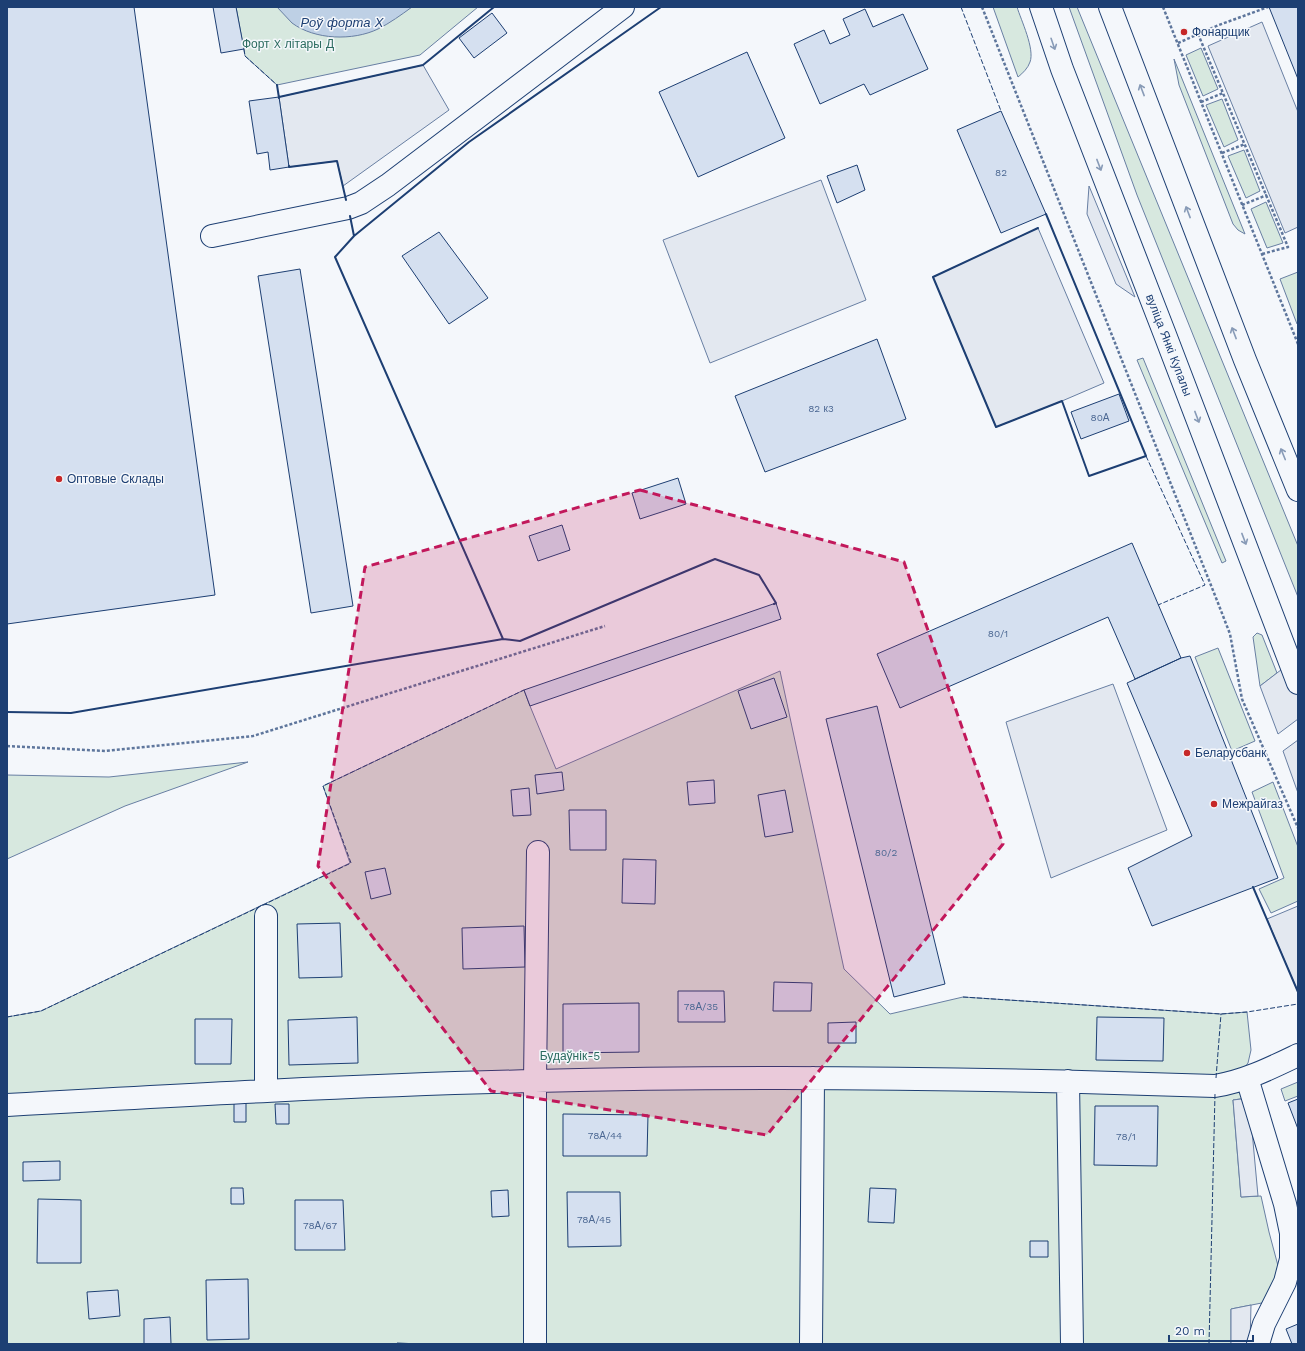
<svg xmlns="http://www.w3.org/2000/svg" width="1305" height="1351" font-family="'Work Sans',sans-serif">
	<rect width="100%" height="100%" fill="#f4f7fb"/>
	<!-- green -->
	<path fill="#d7e8df" stroke="#687fa3" d="M236,7H478L420,55L277,85L245,56Z
		M993,7H1017C1021,20 1035,49 1030,62C1028,68 1023,73 1018,77Z
		M1069,7H1077L1298,546V597L1137,195Z
		M1201,48L1218,89L1203,96L1186,55Z
		M1174,59L1245,234L1238,230L1233,224L1179,85Z
		M1222,99L1238,140L1224,147L1206,105Z
		M1244,150L1260,191L1246,198L1228,156Z
		M1266,202L1283,243L1267,248L1251,209Z
		M1298,272V323L1297,324L1280,279Z
		M1143,358L1226,561L1222,563L1137,360Z
		M1257,633L1262,635L1277,673L1260,686L1253,637Z
		M1218,648L1255,741L1232,751L1195,657Z
		M780,671L844,969L890,1014L963,997L1221,1014L1247,1012L1251,1050L1248,1063L1239,1075L1245,1086L1247,1098L1233,1100L1241,1197L1261,1196L1269,1232L1281,1277L1272,1301L1231,1309V1344H7V1017L41,1011L350,863L323,786L524,690L530,706L556,769Z
		M248,762L125,806L7,859V775L109,777Z
		M1273,782L1298,847V901L1271,913L1259,889L1284,878L1252,792Z
		M1298,1082V1096L1285,1101L1281,1089Z"/>
	<!-- parking -->
	<path fill="#e3e8f0" stroke="#687fa3" d="M1262,22L1298,112V227L1285,233L1208,46Z
		M423,65L449,110L343,186L337,161L289,167L279,97Z
		M821,180L866,300L710,363L663,240Z
		M1089,186L1135,297L1116,284L1087,214Z
		M1038,228L1104,383L1062,401L996,427L933,277Z
		M1290,663L1298,683V719L1278,734L1260,686Z
		M1113,684L1167,830L1051,878L1006,722Z
		M1298,740V793L1283,751Z
		M1298,906V992L1267,919Z
		M1249,1098L1258,1196L1241,1197L1233,1100Z
		M1251,1305L1250,1344H1231V1309Z"/>
	<!-- water -->
	<path fill="#bed0e5" stroke="#687fa3" d="M277,7H412C401,15 390,23 378,29C353,41 315,40 292,23C287,18 282,12 277,7Z"/>
	<!-- building -->
	<path fill="#d5e0f0" stroke="#1d3f73" d="M7,7H134L215,595L7,624Z
		M213,7H236L244,49L221,53Z
		M1269,7H1298V79Z
		M865,9L873,27L903,14L928,69L870,95L864,84L820,104L794,44L824,30L830,44L850,35L843,19Z
		M492,13L507,33L474,58L459,38Z
		M747,52L785,138L698,177L659,92Z
		M279,97L289,167L270,170L268,152L257,154L249,101Z
		M1001,111L1046,214L1001,233L957,130Z
		M857,165L865,190L837,203L827,176Z
		M439,232L488,298L449,324L402,256Z
		M300,269L353,606L311,613L258,276Z
		M877,339L906,419L765,472L735,396Z
		M1119,394L1129,421L1081,439L1071,412Z
		M678,478L686,504L640,519L632,493Z
		M562,525L570,550L538,561L529,536Z
		M1132,543L1181,658L1135,679L1108,617L900,708L877,654Z
		M776,603L781,619L530,706L524,690Z
		M1190,656L1278,878L1152,926L1128,868L1192,836L1127,683L1181,658Z
		M774,678L787,717L751,729L738,691Z
		M877,706L945,984L894,997L826,719Z
		M562,772L564,790L537,794L535,775Z
		M714,780L715,803L689,805L687,782Z
		M529,788L531,815L513,816L511,790Z
		M785,790L793,832L765,837L758,795Z
		M569,810H606V850H570Z
		M623,859L656,860L655,904L622,903Z
		M385,868L391,894L371,899L365,872Z
		M340,923L342,977L299,978L297,924Z
		M524,926L525,967L463,969L462,928Z
		M774,982L812,983L811,1011H773Z
		M678,991H724L725,1022H678Z
		M639,1003V1052L563,1053V1004Z
		M357,1017L358,1063L289,1065L288,1020Z
		M1097,1017L1164,1018L1163,1061L1096,1060Z
		M195,1019H232L231,1064H195Z
		M856,1022V1043H828V1023Z
		M1298,1099V1129L1288,1103Z
		M234,1103H246V1122H234Z
		M275,1104H289V1124H276Z
		M1095,1106H1158L1157,1166L1094,1165Z
		M563,1114L648,1115L647,1156H563Z
		M60,1161V1180L23,1181V1162Z
		M231,1188H243L244,1204H231Z
		M870,1188L896,1189L894,1223L868,1222Z
		M508,1190L509,1216L492,1217L491,1191Z
		M567,1192H620L621,1246L568,1247Z
		M38,1199L81,1200V1263H37Z
		M295,1200H343L345,1250H295Z
		M1030,1241H1048V1257H1030Z
		M248,1279L249,1339L207,1340L206,1280Z
		M118,1290L120,1316L89,1319L87,1292Z
		M170,1317L171,1344H144V1319Z
		M1298,1324V1344H1292L1286,1329Z
		M397,1343L420,1344H397Z"/>
	<g fill="none" stroke-linecap="round" stroke-linejoin="round">
		<defs>
			<path id="minor" d="M212,236L348,208L361,203L388,185L623,7
				M1247,1078L1285,1204L1291,1233V1259L1285,1282L1264,1324L1258,1344
				M1068,1081L1072,1344
				M266,1090V916
				M7,1105C183,1095 359,1085 535,1081C761,1075 988,1078 1215,1086C1245,1081 1271,1068 1298,1055
				M535,1344V1081L538,852
				M811,1344L813,1078"/>
			<path id="major" d="M1041,7L1062,69L1164,332L1298,683
				M1110,7L1245,360L1298,490"/>
		</defs>
		<!-- minor casing -->
		<use href="#minor" stroke="#1d3f73" stroke-width="24"/>
		<!-- major casing -->
		<use href="#major" stroke="#1d3f73" stroke-width="24"/>
		<!-- path -->
		<path stroke="#5e769c" stroke-width="2.5" stroke-dasharray="3 2" stroke-linecap="butt" d="M982,7L1218,603L1230,634L1242,699L1298,828
			M1163,7L1298,344
			M1198,34L1288,247L1262,254
			M1178,43L1219,25L1268,7
			M1201,102L1223,93
			M1222,153L1245,144
			M1242,205L1267,195
			M7,746L105,751L253,736L605,626"/>
		<!-- minor -->
		<use href="#minor" stroke="#f4f7fb" stroke-width="22"/>
		<!-- major -->
		<use href="#major" stroke="#f4f7fb" stroke-width="22"/>
		<!-- fence -->
		<path stroke="#1d3f73" stroke-width="1" stroke-dasharray="5 2" stroke-linecap="butt" d="M961,7L1001,111
			M244,49L245,56L277,85
			M1146,456L1205,585L1158,605
			M963,997L1221,1014L1247,1012L1298,1004
			M7,1017L41,1011L351,863L323,786L524,690
			M1216,1078L1221,1014
			M1209,1344L1215,1094"/>
		<!-- wall -->
		<path stroke="#1d3f73" stroke-width="2" d="M277,85L279,98
			M279,97L423,65L494,7
			M289,166V167L337,161L346,200
			M350,216L354,236L469,142L661,7
			M1038,228L933,277L996,427L1062,401L1089,476L1146,456L1046,214
			M354,236L335,257L503,639L520,641L715,559L759,575L776,603L774,604
			M7,712L71,713L503,639
			M1253,887L1298,992"/>
	</g>
	<!-- one-way arrows -->
	<defs><path id="oneway-shaft" d="M-6 0H5M1.5-3L5.5 0L1.5 3" fill="none" stroke-width="1.6" stroke-linecap="round" stroke-linejoin="round"/></defs>
	<g stroke="#889bb7">
		<use href="#oneway-shaft" transform="translate(1053 44) rotate(71)"/>
		<use href="#oneway-shaft" transform="translate(1142 90) rotate(-111)"/>
		<use href="#oneway-shaft" transform="translate(1099 165) rotate(69)"/>
		<use href="#oneway-shaft" transform="translate(1188 212) rotate(-111)"/>
		<use href="#oneway-shaft" transform="translate(1234 333) rotate(-111)"/>
		<use href="#oneway-shaft" transform="translate(1197 417) rotate(69)"/>
		<use href="#oneway-shaft" transform="translate(1283 454) rotate(-112)"/>
		<use href="#oneway-shaft" transform="translate(1244 539) rotate(69)"/>
	</g>
	<!-- marked area -->
	<path fill="#c2185b" fill-opacity="0.2" stroke="#c2185b" stroke-width="3" stroke-dasharray="8 5" stroke-linejoin="round" d="M640,490L904,562L1003,844L767,1135L491,1091L318,866L365,567Z"/>
	<!-- markers -->
	<g fill="#c62828" stroke="#f4f7fb" stroke-width="1.5">
		<circle cx="1184" cy="32" r="4"/>
		<circle cx="59" cy="479" r="4"/>
		<circle cx="1187" cy="753" r="4"/>
		<circle cx="1214" cy="804" r="4"/>
	</g>
	<g text-anchor="middle" stroke-width="3" stroke-linejoin="round" paint-order="stroke">
		<!-- number labels -->
		<g font-size="10" fill="#4b6792">
			<text x="1001" y="176">82</text>
			<text x="821" y="412">82 к3</text>
			<text x="1100" y="421">80А</text>
			<text x="998" y="637">80/1</text>
			<text x="886" y="856">80/2</text>
			<text x="701" y="1010">78А/35</text>
			<text x="605" y="1139">78А/44</text>
			<text x="1126" y="1140">78/1</text>
			<text x="594" y="1223">78А/45</text>
			<text x="320" y="1229">78А/67</text>
		</g>
		<!-- poi labels -->
		<g font-size="12" fill="#1d3f73" stroke="#f4f7fb" text-anchor="start">
			<text x="1192" y="36">Фонарщик</text>
			<text x="67" y="483">Оптовые Склады</text>
			<text x="1195" y="757">Беларусбанк</text>
			<text x="1222" y="808">Межрайгаз</text>
		</g>
		<!-- park labels -->
		<g font-size="12" fill="#2c6c60" stroke="#f4f7fb">
			<text x="288" y="48">Форт X літары Д</text>
			<text x="570" y="1060">Будаўнік-5</text>
		</g>
		<!-- street labels -->
		<g font-size="12" fill="#1d3f73" stroke="#f4f7fb">
			<text transform="translate(1169 345) rotate(69)" y="4">вуліца Янкі Купалы</text>
		</g>
		<!-- water labels -->
		<g font-size="13" font-style="italic" fill="#1d3f73" stroke="#f4f7fb">
			<text x="342" y="27">Роў форта Х</text>
		</g>
	</g>
	<!-- border -->
	<rect width="1305" height="1351" fill="none" stroke="#1d3f73" stroke-width="16"/>
	<!-- scale -->
	<path d="M1169 1335v6h84v-6" fill="none" stroke="#1d3f73" stroke-width="2"/>
	<text x="1175" y="1335" font-size="12" fill="#1d3f73" stroke="#f4f7fb" stroke-width="3" paint-order="stroke">20 m</text>
</svg>
